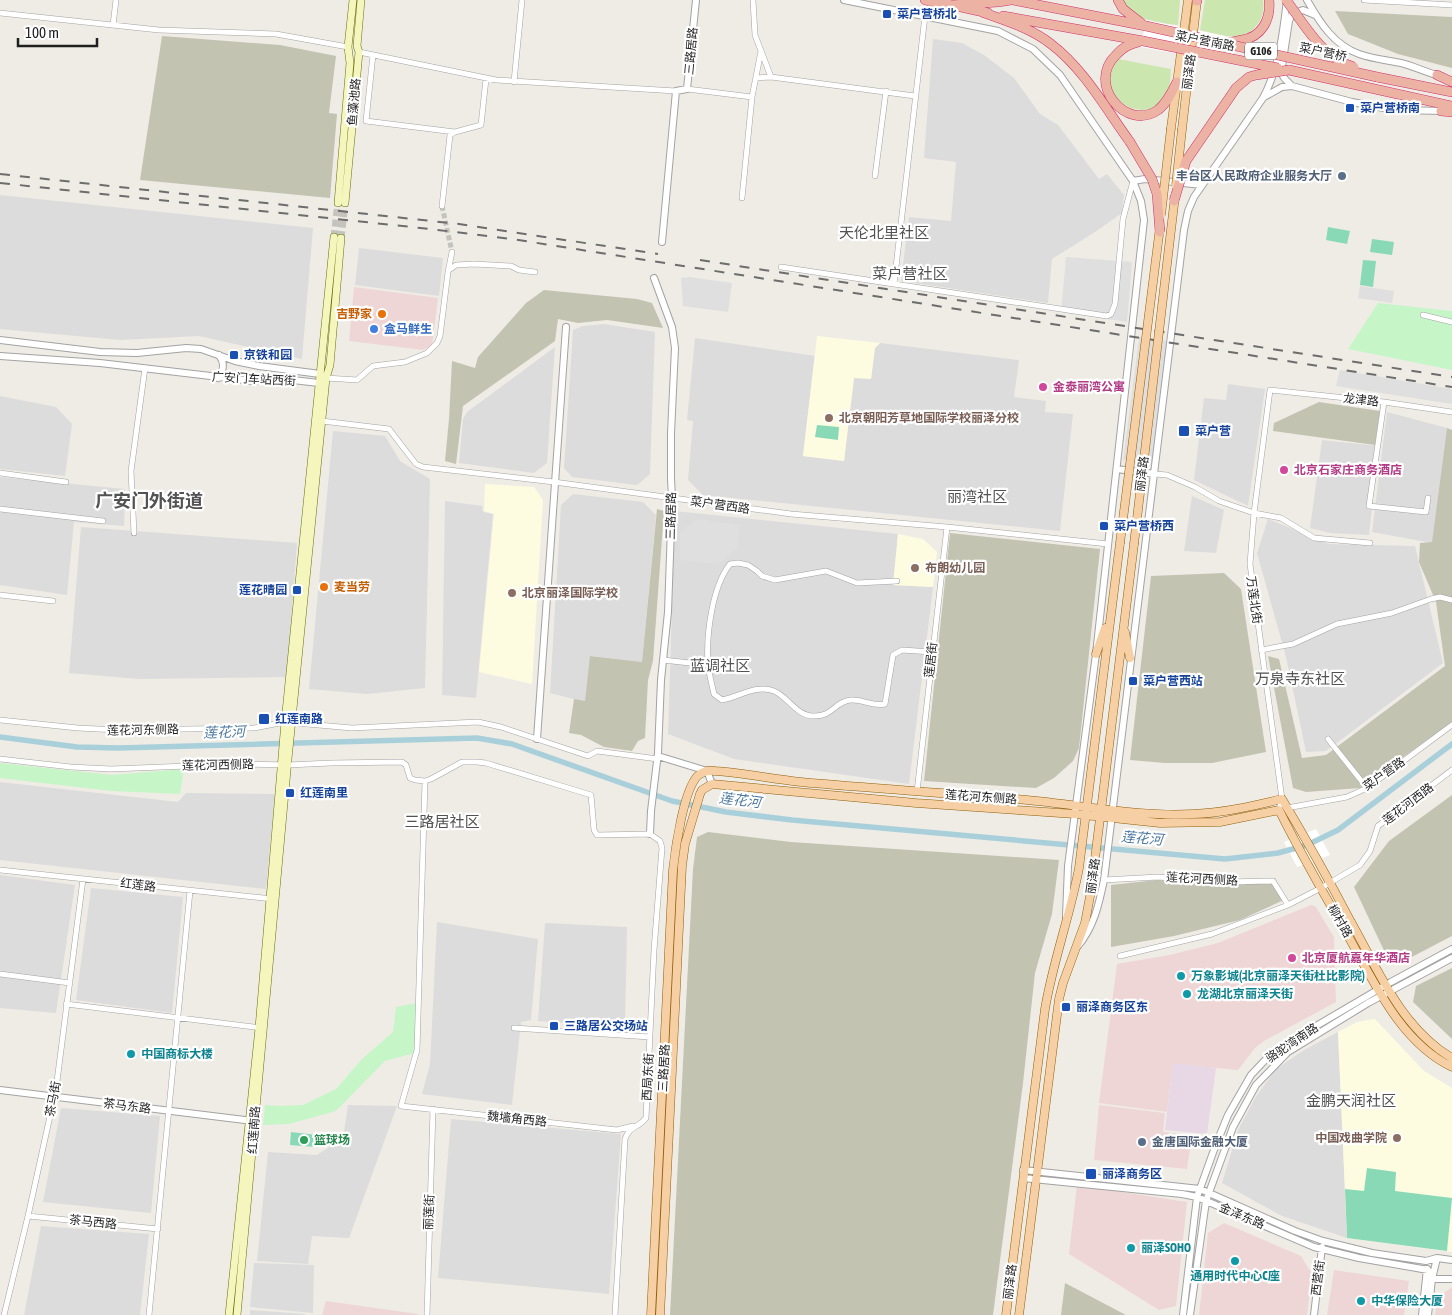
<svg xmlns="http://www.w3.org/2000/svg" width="1452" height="1315" font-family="'Asap Condensed','Noto Sans SC',sans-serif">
	<rect width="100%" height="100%" fill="#efece6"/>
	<!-- residential -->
	<path fill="#dddcdc" d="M933,39L962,43L984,55L1014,78L1040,114L1058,125L1099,179L1107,174L1124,195L1122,213L1095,232L1052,259L1048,303L901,281L909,217L951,221L956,162L924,158Z
		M0,195L313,228L302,359L199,336L120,340L0,329Z
		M359,248L443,258L439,296L355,285Z
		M604,324L655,332L650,474L637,485L572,477L564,468L573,330L583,326Z
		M695,338L815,356L803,456L844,461L854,377L871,379L875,348L880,343L1019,360L1014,397L1046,401L1045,412L1073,414L1060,531L703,495L688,480L693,421L687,420Z
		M555,347L547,463L534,473L459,463L463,419L467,412Z
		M1228,384L1265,389L1248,506L1194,480L1204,398L1226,400Z
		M0,396L56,407L72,424L65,476L0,469Z
		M1387,412L1447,428L1432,543L1372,532Z
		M333,431L385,436L400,461L430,479L425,688L367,694L309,689Z
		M1322,440L1379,446L1369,535L1330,533L1310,528Z
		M0,477L125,489L124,526L74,522L67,595L0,585Z
		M573,494L643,502L656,515L642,662L591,656L585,702L550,693L561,505Z
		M1192,496L1224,510L1216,553L1184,551Z
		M445,501L482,506L483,512L493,514L476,698L442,695Z
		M675,511L898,534L893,585L933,587L909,784L734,759L668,734Z
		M1268,519L1329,544L1415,546L1443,663L1326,751L1306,752L1286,657L1257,553Z
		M81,527L297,543L287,677L139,679L69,673Z
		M0,782L178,802L186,793L275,794L266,889L0,860Z
		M0,875L75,885L56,1013L0,1008Z
		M91,888L183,897L172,1013L76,1000Z
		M437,922L538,939L531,1020L521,1022L512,1105L422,1094L430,1064Z
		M545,923L627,927L625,1027L538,1021Z
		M1338,1032L1347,1238L1282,1216L1222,1183L1238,1130L1255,1098L1276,1069L1304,1050Z
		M348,1105L397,1106L349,1238L312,1236L308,1264L257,1261L268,1152L317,1155L343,1138Z
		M61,1108L160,1116L151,1213L43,1202Z
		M451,1119L621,1134L609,1294L438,1278Z
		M41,1226L149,1234L140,1315H24Z
		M254,1263L314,1265L313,1313L250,1307Z
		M250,1310L305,1314V1315H250Z"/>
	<!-- commercial -->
	<path fill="#efd6d6" d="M354,287L438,298L432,346L423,350L349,341Z
		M1311,905L1316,907L1334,937L1336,1002L1264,1041L1255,1048L1238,1070L1173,1064L1167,1112L1099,1103L1117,964L1169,955L1218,943Z
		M1099,1105L1165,1113L1163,1132L1192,1135L1187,1169L1094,1160Z
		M1077,1185L1187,1202L1176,1306L1159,1310L1069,1254Z
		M1224,1223L1301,1256L1312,1274L1307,1315H1199L1208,1233Z
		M1334,1270L1409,1281L1404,1315H1327Z
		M1452,1287V1315H1435L1437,1298Z
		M326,1301L418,1314V1315H322Z"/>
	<!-- industrial -->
	<path fill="#e8d8e5" d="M1173,1063L1216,1068L1207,1134L1165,1130Z"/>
	<!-- education -->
	<path fill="#fdfce1" d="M817,336L880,343L875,348L871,379L854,378L844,461L803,456Z
		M485,484L534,487L543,500L532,684L479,672L494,514L484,511Z
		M898,534L923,539L937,552L933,587L893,585Z
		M1375,1019L1424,1071L1452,1088V1252L1347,1238L1338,1032L1357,1022Z"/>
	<!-- construction -->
	<path fill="#c3c3b2" d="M1335,11L1452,17V68L1398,54L1348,34Z
		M162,36L280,45L336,56L329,113L337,114L330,198L140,180Z
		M544,290L637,299L652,303L663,328L607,320L578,323L558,319L555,341L463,406L456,464L445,461L449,419L452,361L475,368L478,357L526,303Z
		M1319,402L1380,411L1375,445L1273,431L1274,423Z
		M1447,428L1452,430V722L1360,788L1306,792L1293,788L1268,656L1279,659L1302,758L1326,755L1445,666L1436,602L1419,562L1420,543L1432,542Z
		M657,509L664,511L653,661L648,680L645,738L638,741L632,751L604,747L581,735L569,733L574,699L585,701L590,656L642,662Z
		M950,533L1100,549L1079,748L1073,761L1054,778L1036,788L924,781Z
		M1224,573L1241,589L1266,752L1212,763H1165L1130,760L1151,576Z
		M1452,795V936L1404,961L1388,959L1354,887L1389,841Z
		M708,832L791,842L1059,860L1052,914L1035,973L1023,1083L993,1315H670L693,869L697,837Z
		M1275,878L1286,899L1240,920L1174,936L1111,947V885L1157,880L1243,885Z
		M1452,968V1039L1413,1002L1416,986Z
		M1065,1283L1126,1315H1061Z"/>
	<!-- grass -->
	<path fill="#cce6af" d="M1123,0H1180L1178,25C1157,22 1133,21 1123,0Z
		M1205,0H1263C1264,10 1263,18 1256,26C1242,44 1218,34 1200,30Z
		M1118,59L1171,69C1170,76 1171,86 1168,92C1150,132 1089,98 1118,59Z"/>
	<!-- park -->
	<path fill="#c6f6c8" d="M1378,303L1452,311V370L1348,349Z
		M0,763L112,775L184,769L180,794L111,791L0,778Z
		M417,1003L415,1053L385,1061L336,1111L289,1124L263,1125L265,1105L278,1106L303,1105L336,1089L362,1059L393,1032L396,1007Z"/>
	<!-- pitch -->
	<path fill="#89d9b7" d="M1328,227L1350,231L1347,244L1326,240Z
		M1372,239L1394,242L1392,255L1370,252Z
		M1363,260L1376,261L1373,287L1360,285Z
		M817,425L839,427L838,440L815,437Z
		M291,1132L317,1135L316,1147L290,1145Z
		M1367,1168L1396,1172L1395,1191L1452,1198L1447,1251L1347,1238L1345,1189L1364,1191Z"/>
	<!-- parking -->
	<path fill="#dfdfdf" d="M1066,257L1132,262L1127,322L1061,312Z
		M689,277L732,283L728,312L683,306L681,278Z
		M1360,286L1394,291L1392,303L1358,298Z
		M1139,338L1168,341L1153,464L1123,460Z
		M1340,370L1452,389V404L1336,386Z
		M696,519L740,525L737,548L719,564L680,560V533Z"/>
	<!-- pier -->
	<path fill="#fff" d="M1146,20L1225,36L1222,62L1141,47Z
		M1316,829L1330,855L1297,867L1284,842Z"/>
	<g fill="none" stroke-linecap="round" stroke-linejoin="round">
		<!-- canal -->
		<path stroke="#a9d0da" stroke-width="5.5" d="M0,737L77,747L118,748L477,738L512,744L672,801L726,812L792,820L1225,859L1278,853L1307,845L1338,830L1452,744"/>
		<!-- minor-tunnel -->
		<path stroke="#c5c3be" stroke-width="5" stroke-dasharray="5 2.5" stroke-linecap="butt" d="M442,206L452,252"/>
		<!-- secondary-tunnel -->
		<path stroke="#c5c3be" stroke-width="7" stroke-dasharray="7 3.5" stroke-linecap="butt" d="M334,237L338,203
			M341,238L345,203"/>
		<defs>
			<path id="minor" d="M753,0L755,35L771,77L915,96
				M1364,0L1452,5
				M0,13L159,30L276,34L348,47
				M113,25L116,0
				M359,52L496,80L676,91
				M373,55L366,121L455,132
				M756,78L771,77
				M514,82L522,0
				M687,89L752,97
				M875,176L886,91
				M742,198L752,97L761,51
				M442,206L450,135L455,132L481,125L486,79
				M781,267L1107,316L1111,314L1115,304L1123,219L1133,181
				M449,270L456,265L474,264L511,266L519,270L535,272
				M894,284L925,16
				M1423,315L1452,322
				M326,378L357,380L373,366L405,362L427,353L437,343L440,336L448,272L452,252
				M1384,402L1369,506L1426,512L1428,498
				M322,421L389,429L416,464L423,467L554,482L791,514L947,527L1108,544
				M0,473L66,482
				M1155,474L1167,475L1195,487L1219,501L1254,513L1281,518L1314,538L1370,543
				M0,509L103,521
				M134,533L131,471L145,368
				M897,581L857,583L826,571L775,580L762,576L757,571L748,565L738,563L730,564C712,587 706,635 708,664C709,674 712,685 714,694L722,700C739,697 756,684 774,691C788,697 797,716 813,716C833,717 835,701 851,700C863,699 873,707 885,704L893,655L902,650L932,652
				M0,595L53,601
				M1261,650L1293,644L1337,624L1392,613L1431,599L1440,597L1452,600
				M663,660L708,665
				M0,720L78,728L118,730L254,728L285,722L352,728L478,722L501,727L588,756L597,751L658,759
				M1328,739L1367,788
				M0,759L71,767L111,769L239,764L288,765L331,763L402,762L406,765L410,778L415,780L425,781L431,779L462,762H477L486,763L591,795L594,830L597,835L650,834L660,841L662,848L654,950L646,1118C639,1128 630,1125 625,1139L615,1315
				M425,781L417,1050L401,1106L617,1130L633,1126
				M917,792L947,527
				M1287,808L1347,797L1367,788L1452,725
				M1279,810L1282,799L1250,564L1254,513L1270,390L1384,402L1452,412
				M0,870L273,899
				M1104,880L1158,877L1225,882L1273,881L1288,905
				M1120,956L1212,934L1288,905L1321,888L1360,865L1370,851L1378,826L1452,770
				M0,974L70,983
				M66,1004L262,1028
				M514,1028L650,1037
				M28,1216L158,1229
				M4,1315L28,1216L56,1089L83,879
				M149,1315L190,891
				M427,1315L433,1109"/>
			<path id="tertiary" d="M844,0L998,31L1033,49L1060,75L1133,181L1141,201L1144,220L1096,654L1068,866L1066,916
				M1307,0C1320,23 1334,45 1359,54C1373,59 1387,60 1401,63C1414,66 1427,73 1441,76
				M1292,86L1285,79L1281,73L1289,21L1292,14L1303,10L1315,15
				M1266,96L1282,87L1292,86L1352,102L1394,110L1445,111
				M1133,181L1145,179L1202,185
				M662,242L676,91L687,89L696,0
				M0,340L100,352L137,353L186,348L201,349L235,361L259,366L320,374L326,378L319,383L275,378L253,381L100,363L0,356
				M218,378C224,370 225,363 219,355
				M1117,469L1155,474
				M537,739L566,327
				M658,756L707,771L712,784
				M650,834L651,811L658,753L661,680L668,612L672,499L671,478V433L675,348L672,327L654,278
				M1078,946C1094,927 1099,904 1104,880L1184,230L1188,211L1194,197L1263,98C1279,68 1283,34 1287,0
				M0,1090L253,1121
				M1023,1170L1200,1189L1295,1231L1323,1241L1372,1253L1426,1261L1437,1258L1452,1260
				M1023,1178L1182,1194L1197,1197L1314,1247L1359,1258L1428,1270L1432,1279H1452
				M1183,1315L1197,1197L1215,1147L1228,1115L1251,1075L1268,1057L1294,1039L1391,982L1452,949
				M1190,1315L1206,1201L1233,1127L1256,1085L1288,1052L1368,1003L1452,958
				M1314,1315L1322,1247
				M1422,1315L1427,1269
				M1428,1315L1432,1279L1437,1258"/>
			<path id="secondary" d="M338,203L350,63L348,47L353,0
				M345,203L359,52L357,46L361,0
				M229,1315L259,1028L285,722L334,237
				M237,1315L288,759L326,378L330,365L341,238"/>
			<path id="primary" d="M1171,128L1188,0
				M1182,129L1197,0
				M1125,632L1130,658
				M1096,654L1105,628
				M651,1315L673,870C675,851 684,784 700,774C705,771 710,770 715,771C744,773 772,779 801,782C877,789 952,793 1027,800C1082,805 1138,817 1193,814C1223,813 1253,806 1282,799C1306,839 1329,880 1351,922C1378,970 1402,1029 1452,1058
				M660,1315L682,866L685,844L700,794L702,790L712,784L916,803L1075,814L1160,823L1220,822L1279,810C1299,850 1321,889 1343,927C1372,977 1398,1041 1452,1067
				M1006,1315L1045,1009C1053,961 1070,916 1079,868L1120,543
				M1019,1315L1059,999L1063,983L1085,923L1091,891L1134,544"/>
			<path id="trunk" d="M925,0L952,5L998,2L1011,0
				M1013,0L1146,26
				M1118,0L1123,9L1141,23
				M1197,1V0
				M952,5L988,13
				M982,12C1006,21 1031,28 1051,44C1084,69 1106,109 1130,142
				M1003,16L1143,41
				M1138,42C1129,44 1122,48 1116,55C1086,84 1126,132 1158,110C1167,103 1172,92 1177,82
				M1227,44C1232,41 1237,41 1242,40C1262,37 1271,19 1269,0
				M1289,70L1452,106
				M1437,75L1452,82
				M1377,77L1452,92
				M1441,111L1452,112"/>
		</defs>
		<!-- minor casing -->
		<use href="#minor" stroke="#a3a3a3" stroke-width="6"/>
		<!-- tertiary casing -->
		<use href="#tertiary" stroke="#a3a3a3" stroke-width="8"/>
		<!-- secondary casing -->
		<use href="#secondary" stroke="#68700c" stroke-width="8"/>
		<!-- primary casing -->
		<use href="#primary" stroke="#905f0a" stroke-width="9"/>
		<!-- trunk casing -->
		<use href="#trunk" stroke="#d0306c" stroke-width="10"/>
		<!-- minor -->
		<use href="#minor" stroke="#fff" stroke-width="5"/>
		<!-- tertiary -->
		<use href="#tertiary" stroke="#fff" stroke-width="6"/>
		<!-- secondary -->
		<use href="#secondary" stroke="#f4f6bd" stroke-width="7"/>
		<!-- primary -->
		<use href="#primary" stroke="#f6d0a4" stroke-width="8"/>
		<!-- trunk -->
		<use href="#trunk" stroke="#ecb2a4" stroke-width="9"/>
		<!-- rail -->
		<path stroke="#6d6d6d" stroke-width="2" stroke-dasharray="10 10" stroke-linecap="butt" d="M0,174L459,224L658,254
			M0,183L430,229L512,239L1452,387
			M700,260L1452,377"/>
		<defs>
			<path id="primary-bridge" d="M1176,185L1182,129
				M1161,215L1171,128
				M1120,543L1160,227
				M1134,544L1175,196"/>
			<path id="trunk-bridge" d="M1286,0C1305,25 1322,58 1354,67
				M1146,26L1377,77
				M1143,41L1278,68
				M1130,142L1152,179L1157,194L1160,232
				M1174,201L1186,161L1236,88L1249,77L1256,75L1289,70"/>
		</defs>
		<!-- primary-bridge casing -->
		<use href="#primary-bridge" stroke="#905f0a" stroke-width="9" stroke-linecap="butt"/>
		<!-- trunk-bridge casing -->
		<use href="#trunk-bridge" stroke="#d0306c" stroke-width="10" stroke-linecap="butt"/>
		<!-- primary-bridge -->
		<use href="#primary-bridge" stroke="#f6d0a4" stroke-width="8"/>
		<!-- trunk-bridge -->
		<use href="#trunk-bridge" stroke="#ecb2a4" stroke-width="9"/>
	</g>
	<!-- markers -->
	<g fill="#1a4fb4" stroke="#fff" stroke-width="2">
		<rect x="882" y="9" width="10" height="10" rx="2.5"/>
		<rect x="1345" y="103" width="10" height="10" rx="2.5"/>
		<rect x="229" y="350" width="10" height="10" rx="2.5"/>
		<rect x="1178" y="425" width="12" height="12" rx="2.5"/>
		<rect x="1099" y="521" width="10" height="10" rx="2.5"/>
		<rect x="292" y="585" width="10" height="10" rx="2.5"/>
		<rect x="1128" y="676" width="10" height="10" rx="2.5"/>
		<rect x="258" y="713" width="12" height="12" rx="2.5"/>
		<rect x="285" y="788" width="10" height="10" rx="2.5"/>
		<rect x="1061" y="1002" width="10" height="10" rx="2.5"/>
		<rect x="549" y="1021" width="10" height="10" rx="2.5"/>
		<rect x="1085" y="1168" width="12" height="12" rx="2.5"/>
	</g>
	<g fill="#5c6f8a" stroke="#fff" stroke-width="2">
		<circle cx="1342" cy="176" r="5"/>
		<circle cx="1142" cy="1142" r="5"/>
	</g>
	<g fill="#e8710a" stroke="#fff" stroke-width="2">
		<circle cx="382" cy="314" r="5"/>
		<circle cx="324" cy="587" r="5"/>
	</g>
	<circle fill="#3f7fe0" stroke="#fff" stroke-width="2" cx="374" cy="329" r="5"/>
	<g fill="#d1479c" stroke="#fff" stroke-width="2">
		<circle cx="1043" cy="387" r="5"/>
		<circle cx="1284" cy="470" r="5"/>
		<circle cx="1292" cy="958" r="5"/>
	</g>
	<g fill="#8d6e63" stroke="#fff" stroke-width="2">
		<circle cx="829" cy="418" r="5"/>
		<circle cx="915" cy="568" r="5"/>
		<circle cx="512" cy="593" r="5"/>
		<circle cx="1397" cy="1138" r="5"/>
	</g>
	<g fill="#0f9aa8" stroke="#fff" stroke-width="2">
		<circle cx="1181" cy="976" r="5"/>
		<circle cx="1187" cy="994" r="5"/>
		<circle cx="131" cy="1054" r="5"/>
		<circle cx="1131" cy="1248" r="5"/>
		<circle cx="1235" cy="1261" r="5"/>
		<circle cx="1361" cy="1301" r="5"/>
	</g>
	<circle fill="#2e9e5b" stroke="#fff" stroke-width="2" cx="304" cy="1140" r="5"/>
	<g text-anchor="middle" stroke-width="4.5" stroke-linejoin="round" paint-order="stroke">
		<!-- shield labels -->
		<rect fill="#fff" stroke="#626262" stroke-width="1" x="1245" y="42.5" width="32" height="17" rx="4"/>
		<g font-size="11" font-weight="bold" fill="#1f1f1f">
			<text x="1261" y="55">G106</text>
		</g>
		<!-- transit labels -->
		<g font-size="12" font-weight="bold" fill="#164399" stroke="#fff" text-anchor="start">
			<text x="897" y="18">菜户营桥北</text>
			<text x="1360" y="112">菜户营桥南</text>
			<text x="244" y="359">京铁和园</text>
			<text x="1195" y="435">菜户营</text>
			<text x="1114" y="530">菜户营桥西</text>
			<text x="287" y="594" text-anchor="end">莲花晴园</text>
			<text x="1143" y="685">菜户营西站</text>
			<text x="275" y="723">红莲南路</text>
			<text x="300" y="797">红莲南里</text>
			<text x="1076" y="1011">丽泽商务区东</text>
			<text x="564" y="1030">三路居公交场站</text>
			<text x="1102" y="1178">丽泽商务区</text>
		</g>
		<!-- street labels -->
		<g font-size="12" fill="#1f1f1f" stroke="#fff">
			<text transform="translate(1205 41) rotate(11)" y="4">菜户营南路</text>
			<text transform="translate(691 51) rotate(-85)" y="4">三路居路</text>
			<text transform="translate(1323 52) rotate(12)" y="4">菜户营桥</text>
			<text transform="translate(1189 72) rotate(-83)" y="4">丽泽路</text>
			<text transform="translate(354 102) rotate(-85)" y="4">鱼藻池路</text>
			<text transform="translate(254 379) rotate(3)" y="4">广安门车站西街</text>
			<text transform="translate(1361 400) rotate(6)" y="4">龙津路</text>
			<text transform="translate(1142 474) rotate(-83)" y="4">丽泽路</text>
			<text transform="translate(720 505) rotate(8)" y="4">菜户营西路</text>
			<text transform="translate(671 516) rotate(-89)" y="4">三路居路</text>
			<text transform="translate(1254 600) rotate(82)" y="4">万莲北街</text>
			<text transform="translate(931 660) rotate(-84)" y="4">莲居街</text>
			<text transform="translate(143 730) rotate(-1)" y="4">莲花河东侧路</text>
			<text transform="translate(218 765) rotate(-1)" y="4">莲花河西侧路</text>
			<text transform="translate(1384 774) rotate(-35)" y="4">菜户营路</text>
			<text transform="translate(981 797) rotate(4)" y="4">莲花河东侧路</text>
			<text transform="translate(1408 804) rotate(-37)" y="4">莲花河西路</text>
			<text transform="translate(1093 876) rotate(-82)" y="4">丽泽路</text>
			<text transform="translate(1202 879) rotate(3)" y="4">莲花河西侧路</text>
			<text transform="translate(138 885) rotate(7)" y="4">红莲路</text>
			<text transform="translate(1340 921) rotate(60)" y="4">柳村路</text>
			<text transform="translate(1292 1043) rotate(-34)" y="4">骆驼湾南路</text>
			<text transform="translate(664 1068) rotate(-87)" y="4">三路居路</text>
			<text transform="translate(648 1077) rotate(-87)" y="4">西局东街</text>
			<text transform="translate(53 1099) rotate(-79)" y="4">茶马街</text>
			<text transform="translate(127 1106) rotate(7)" y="4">茶马东路</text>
			<text transform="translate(517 1119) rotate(6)" y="4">魏墙角西路</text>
			<text transform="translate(254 1130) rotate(-86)" y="4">红莲南路</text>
			<text transform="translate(429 1212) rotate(-88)" y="4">丽莲街</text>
			<text transform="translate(1242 1216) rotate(23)" y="4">金泽东路</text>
			<text transform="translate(93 1222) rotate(6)" y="4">茶马西路</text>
			<text transform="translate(1318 1278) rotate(-83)" y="4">西营街</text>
			<text transform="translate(1010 1282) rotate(-83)" y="4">丽泽路</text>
		</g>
		<!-- service labels -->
		<g font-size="12" font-weight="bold" fill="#4e5e75" stroke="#fff" text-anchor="end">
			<text x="1332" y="180">丰台区人民政府企业服务大厅</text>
			<text x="1152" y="1146" text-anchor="start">金唐国际金融大厦</text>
		</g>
		<!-- food labels -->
		<g font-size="12" font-weight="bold" fill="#c56008" stroke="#fff" text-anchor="end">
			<text x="372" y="318">吉野家</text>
			<text x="334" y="591" text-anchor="start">麦当劳</text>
		</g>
		<!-- shop labels -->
		<g font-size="12" font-weight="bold" fill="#366cbe" stroke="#fff" text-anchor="start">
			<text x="384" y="333">盒马鲜生</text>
		</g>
		<!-- hotel labels -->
		<g font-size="12" font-weight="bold" fill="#b23c85" stroke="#fff" text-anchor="start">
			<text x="1053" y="391">金泰丽湾公寓</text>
			<text x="1294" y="474">北京石家庄商务酒店</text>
			<text x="1302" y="962">北京厦航嘉年华酒店</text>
		</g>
		<!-- education labels -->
		<g font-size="12" font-weight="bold" fill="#785e54" stroke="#fff" text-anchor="start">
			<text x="839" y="422">北京朝阳芳草地国际学校丽泽分校</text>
			<text x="925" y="572">布朗幼儿园</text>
			<text x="522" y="597">北京丽泽国际学校</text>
			<text x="1387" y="1142" text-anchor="end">中国戏曲学院</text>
		</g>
		<!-- culture labels -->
		<g font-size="12" font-weight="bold" fill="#0d838f" stroke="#fff" text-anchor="start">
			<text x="1191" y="980">万象影城(北京丽泽天街杜比影院)</text>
			<text x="1197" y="998">龙湖北京丽泽天街</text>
			<text x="141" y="1058">中国商标大楼</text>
			<text x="1141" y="1252">丽泽SOHO</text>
			<text x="1235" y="1280" text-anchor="middle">通用时代中心C座</text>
			<text x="1371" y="1305">中华保险大厦</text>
		</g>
		<!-- leisure labels -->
		<g font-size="12" font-weight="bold" fill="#27864d" stroke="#fff" text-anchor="start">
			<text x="314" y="1144">篮球场</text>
		</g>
		<!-- water labels -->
		<g font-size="14" font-style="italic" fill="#4e7aa1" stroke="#fff">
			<text transform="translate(224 732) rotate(-2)" y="5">莲花河</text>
			<text transform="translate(740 800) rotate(7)" y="5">莲花河</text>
			<text transform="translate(1142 838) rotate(5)" y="5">莲花河</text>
		</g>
		<!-- quarter labels -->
		<g font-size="15" fill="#525252" stroke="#fff">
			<text x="884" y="238">天伦北里社区</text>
			<text x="910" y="279">菜户营社区</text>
			<text x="977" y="502">丽湾社区</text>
			<text x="720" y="671">蓝调社区</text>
			<text x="1300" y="684">万泉寺东社区</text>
			<text x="442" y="827">三路居社区</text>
			<text x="1351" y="1106">金鹏天润社区</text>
		</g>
		<!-- district labels -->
		<g font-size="18" font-weight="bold" fill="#525252" stroke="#fff">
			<text x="149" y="507">广安门外街道</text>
		</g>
	</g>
	<!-- scale -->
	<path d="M18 38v8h79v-8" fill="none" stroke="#1f1f1f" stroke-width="2.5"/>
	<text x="25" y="38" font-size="15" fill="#1f1f1f" stroke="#ffffff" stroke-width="4" paint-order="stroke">100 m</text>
</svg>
